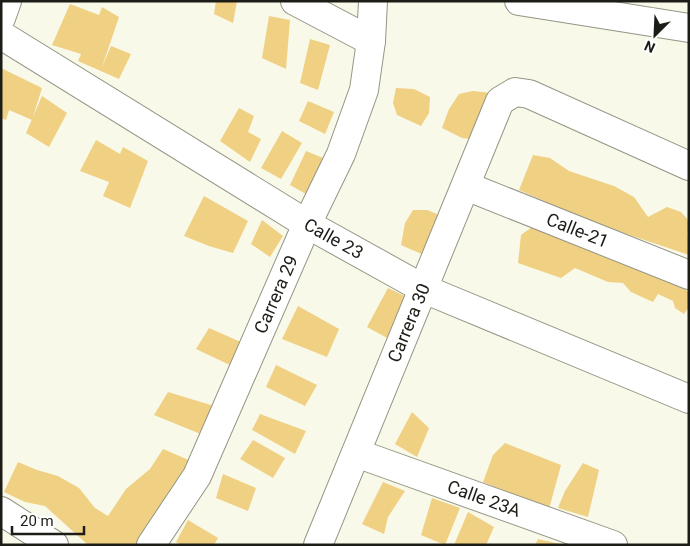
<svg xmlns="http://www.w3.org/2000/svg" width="690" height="546" font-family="Roboto,sans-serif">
	<rect width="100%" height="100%" fill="#f8f9e8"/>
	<!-- building -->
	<path fill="#f0d083" d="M216,1H237L233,23L214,14Z
		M70,4L99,15L102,7L119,17L102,67L111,46L131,54L119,79L78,61L81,54L52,45Z
		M269,16L290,20L286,69L262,58Z
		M310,39L330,45L318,90L300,83Z
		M1,68L42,88L32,120L9,110L6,120L1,118Z
		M396,88L414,89L430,97L429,113L421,126L397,115L393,103Z
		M473,91L492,93L478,140L462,138L442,128L449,109L459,94Z
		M42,96L67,113L49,147L26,133Z
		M308,101L334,112L325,134L299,121Z
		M239,108L254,116L248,132L261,139L250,162L220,141Z
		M282,131L302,143L281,179L261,168Z
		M96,140L120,154L123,147L148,161L130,208L103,196L109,182L80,171Z
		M306,151L323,158L306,194L290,185Z
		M533,155L550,158L569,171L614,186L634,197L648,217L667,207L681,212L689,221V231L687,234L689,235V255L594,223L519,190Z
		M204,196L248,221L233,253L209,246L184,236Z
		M413,210H427L442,216L426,256L401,245L405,223Z
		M262,220L283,236L270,257L251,244Z
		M532,227L678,284L689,292V307L684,314L675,308L673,301L658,294L653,302L631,292L623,283L608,282L575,268L561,278L518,263L521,235Z
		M388,288L413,300L391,340L367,327Z
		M298,306L339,329L327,357L282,339Z
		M209,328L243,343L234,367L196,349Z
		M276,365L317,385L305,406L266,387Z
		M168,392L214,406L203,435L154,415Z
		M412,412L429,428L417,457L395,444Z
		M260,414L306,431L295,454L252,430Z
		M253,440L285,458L273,478L240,459Z
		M505,443L561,465L549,509L483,482L493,455Z
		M163,449L191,461L143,545H88L45,506L25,502L4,492L18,462L37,470L58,476L79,488L95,508L108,516L126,489L150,469Z
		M583,463L599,470L588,517L558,508L565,491Z
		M223,474L256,488L248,511L216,498Z
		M383,482L405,491L388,517L384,534L362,524Z
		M432,498L460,508L445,545L421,535Z
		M468,512L494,527L486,545H454Z
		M188,520L218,538L214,545H181L176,542Z
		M538,539L560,544V545H535Z"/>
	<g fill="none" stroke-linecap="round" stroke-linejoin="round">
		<defs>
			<g id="minor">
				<path d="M295,1L371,41"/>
				<path d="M519,1L689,28"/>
				<path d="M1,18L7,1"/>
				<path id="s1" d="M1,35L307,224L424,289L689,399"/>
				<path id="s2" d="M466,186L689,275"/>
				<path id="s3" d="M356,453L613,545"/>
				<path d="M1,511L54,545"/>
				<path id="s4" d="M151,545L197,476L307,224L341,154L364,90L371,41L373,1"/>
				<path id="s5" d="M318,545L500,101L515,92L529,94L689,166"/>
			</g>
		</defs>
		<!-- minor casing -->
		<use href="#minor" stroke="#949585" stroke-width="30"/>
		<!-- minor -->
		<use href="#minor" stroke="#fff" stroke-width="28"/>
	</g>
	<g text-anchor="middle" stroke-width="4" stroke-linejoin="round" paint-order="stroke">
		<!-- street labels -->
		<g font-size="18" fill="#1c1d17" stroke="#fff">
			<text dy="6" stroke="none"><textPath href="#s2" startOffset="120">Calle-21</textPath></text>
			<text dy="6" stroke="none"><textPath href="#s1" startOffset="390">Calle 23</textPath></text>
			<text dy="6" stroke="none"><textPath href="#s4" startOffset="281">Carrera 29</textPath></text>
			<text dy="6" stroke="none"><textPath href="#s5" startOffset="240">Carrera 30</textPath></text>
			<text dy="6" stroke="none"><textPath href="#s3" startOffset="136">Calle 23A</textPath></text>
		</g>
	</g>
	<!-- border -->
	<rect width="690" height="546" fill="none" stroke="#1c1d17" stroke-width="5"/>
	<!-- north arrow -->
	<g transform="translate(655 35) rotate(204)" stroke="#ffffff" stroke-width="4" paint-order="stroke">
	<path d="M0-4L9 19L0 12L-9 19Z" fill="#1c1d17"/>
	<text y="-8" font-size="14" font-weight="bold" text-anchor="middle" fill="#1c1d17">N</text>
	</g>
	<!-- scale -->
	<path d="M12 526v8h72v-8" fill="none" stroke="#1c1d17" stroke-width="2.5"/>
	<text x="20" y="526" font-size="15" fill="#1c1d17" stroke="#ffffff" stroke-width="4" paint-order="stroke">20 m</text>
</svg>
